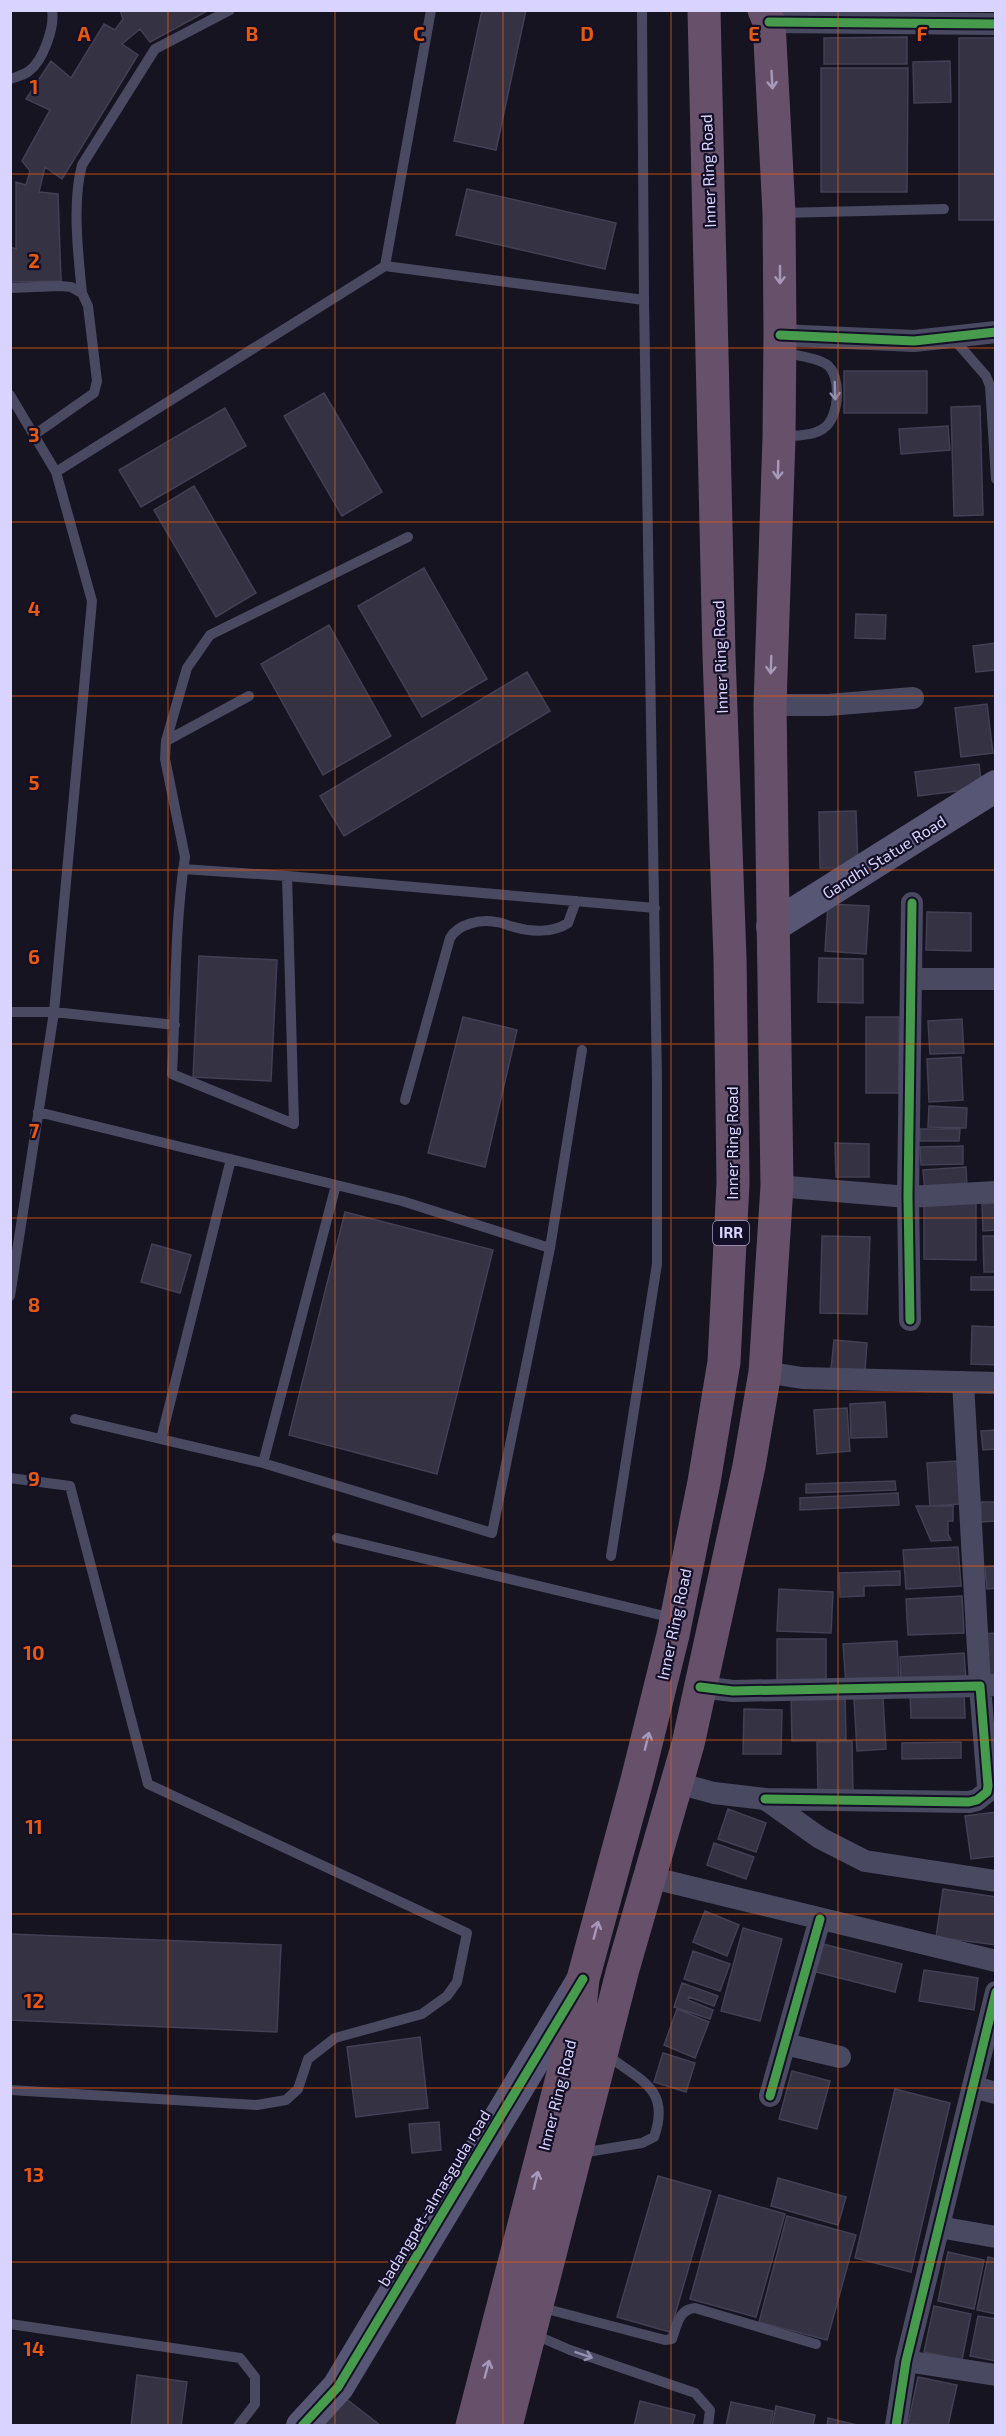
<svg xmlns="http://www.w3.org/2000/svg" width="1006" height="2436" font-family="'Exo 2',sans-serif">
	<rect width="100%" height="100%" fill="#161421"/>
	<!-- building -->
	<path fill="#343243" stroke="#433f54" stroke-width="1.5" d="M120,10H209L150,42L140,29L122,44L138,55L62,179L45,167L39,192L58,194L61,281L10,282V247L16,249V182L26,185L30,171L22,161L50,110L26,99L51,61L71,78L104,24L115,30L123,19Z
		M482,10H526L496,150L454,141Z
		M907,37V64H824V38Z
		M959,38H996V220H959Z
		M950,61L951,102L914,103L913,62Z
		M821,68H908L907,192H821Z
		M467,189L616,223L605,269L456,235Z
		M844,371H927V413H844Z
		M324,393L382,492L342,516L284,416Z
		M980,406L983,515L954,516L951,407Z
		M225,408L246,446L141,507L119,470Z
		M948,426L950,450L901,454L899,429Z
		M194,486L256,593L216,617L154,510Z
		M424,568L487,679L422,717L358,606Z
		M856,614L886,615L885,639L855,638Z
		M329,625L391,736L323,775L261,664Z
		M996,643V670L976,672L973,646Z
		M527,672L550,711L344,836L320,796Z
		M987,704L993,753L961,757L955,708Z
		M979,764L982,788L918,796L915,772Z
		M856,811L858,868H820L819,812Z
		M828,904L869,906L866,954L825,951Z
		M927,912L971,913V951L926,950Z
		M199,956L277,960L271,1081L193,1077Z
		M819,958L863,959V1003L818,1002Z
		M463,1017L517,1030L485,1167L428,1153Z
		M866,1017H899V1093H866Z
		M962,1019L964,1053L930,1054L928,1021Z
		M961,1057L963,1100L929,1102L927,1059Z
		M929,1106L967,1108L966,1128L928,1127Z
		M920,1129H960L959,1141H920Z
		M835,1143L869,1144V1177H836Z
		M963,1146V1164L921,1165L920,1147Z
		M966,1167L967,1189L925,1192L923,1170Z
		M924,1202H976V1260L924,1259Z
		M996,1203V1230L983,1231L982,1204Z
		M345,1212L493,1250L437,1474L289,1435Z
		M822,1236L870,1237L867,1314L820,1313Z
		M983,1236H996V1272H984Z
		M152,1244L191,1255L180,1293L141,1282Z
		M971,1277H996V1290H971Z
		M972,1326L996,1327V1365L971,1364Z
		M834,1340L867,1343L865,1371L831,1369Z
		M885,1402L887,1437L851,1438L850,1404Z
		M847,1408L850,1451L817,1454L814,1410Z
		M996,1430V1449L983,1450L981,1431Z
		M957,1461L960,1504L930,1506L927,1463Z
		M895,1481L896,1490L806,1493V1484Z
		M898,1493L899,1505L800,1510V1498Z
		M981,1502H996V1521L981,1522Z
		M916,1506H953V1521H948V1534L951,1540L931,1541Z
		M958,1547L961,1586L906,1589L903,1550Z
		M996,1566V1588L987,1589L985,1567Z
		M900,1571V1585L864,1586V1596L840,1597L839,1573Z
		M779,1589L833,1592L831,1633L777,1631Z
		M962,1596L964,1633L908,1635L906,1599Z
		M996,1633V1680H984L982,1634Z
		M777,1639H826V1681H777Z
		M897,1641L899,1681L846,1684L843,1644Z
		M964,1653L966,1680L901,1683L900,1657Z
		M964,1690L965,1718H911L910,1691Z
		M845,1694L846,1740L792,1741L791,1695Z
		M883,1698L886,1749L857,1751L854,1699Z
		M744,1709L782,1710L781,1754H743Z
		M852,1741L853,1792H818L817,1742Z
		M961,1742V1758L902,1759V1743Z
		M728,1809L766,1823L756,1852L718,1839Z
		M996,1812V1856L971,1859L965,1816Z
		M714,1843L754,1857L746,1879L707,1865Z
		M943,1889L996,1897V1945L936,1937Z
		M705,1911L739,1925L727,1956L693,1942Z
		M743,1928L782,1939L760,2021L721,2011Z
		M10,1934L281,1945L277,2032L10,2020Z
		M819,1943L902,1964L895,1992L812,1971Z
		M693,1951L730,1964L720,1991L684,1979Z
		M924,1970L978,1978L974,2010L919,2001Z
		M682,1983L718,1996L714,2006L689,1997L688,2000L713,2010L710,2019L674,2007Z
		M677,2009L709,2022L695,2058L664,2045Z
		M420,2037L428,2108L356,2117L347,2047Z
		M663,2053L695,2063L686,2092L654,2082Z
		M792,2071L830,2081L817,2129L779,2119Z
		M895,2089L950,2103L911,2272L855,2258Z
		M439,2122L441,2150L412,2153L409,2124Z
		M658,2176L711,2191L670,2332L617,2317Z
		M778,2178L846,2197L838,2225L771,2206Z
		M719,2195L785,2214L756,2317L690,2299Z
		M787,2216L856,2235L827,2340L759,2322Z
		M948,2252L984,2260L974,2309L938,2301Z
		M988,2257L996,2259V2314L977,2310Z
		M934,2306L971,2314L962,2360L924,2352Z
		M978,2316L996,2319V2361L970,2356Z
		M137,2375L187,2382L181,2426H131Z
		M918,2377L957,2385L948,2426L908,2424Z
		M345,2398L380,2425V2426H323Z
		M640,2401L695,2415L692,2426H634Z
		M731,2402L773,2411L770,2426H726Z
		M776,2406L815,2415L813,2426H772Z
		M828,2418L861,2426H827Z"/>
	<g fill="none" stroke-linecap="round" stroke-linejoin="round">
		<!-- lane -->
		<path stroke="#4a4962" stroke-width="10" d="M431,10L385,266L644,300
			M10,79C16,77 24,75 29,71C43,61 55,27 52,10
			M782,213L944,209
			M10,288L60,286L71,287L82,293L88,306L97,381L94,393L34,435
			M82,293C78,254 72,202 82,165L155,49L230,10
			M952,337L986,376L990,386L996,479
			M10,395L56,472L92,601L54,1012L10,1296
			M783,437C796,435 814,436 824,428C840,417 842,374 826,364C814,357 798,356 785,353
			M56,472L385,266
			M166,741L187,668L210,635L408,537
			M183,869L287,876L294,1124L172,1074C176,1002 174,929 185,857L165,759L166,741L249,696
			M287,876L655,908
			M10,1012H54L175,1025
			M405,1100L450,938C458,924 480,919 496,922C502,922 508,926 514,927C531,932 553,933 568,923L576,901
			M38,1112L402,1201L550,1248L582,1050
			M75,1419L263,1463L492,1533L550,1248
			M161,1439L231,1159
			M263,1463L336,1185
			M10,1478L70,1486L148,1784L467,1933L457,1982L447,1996L422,2014L335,2038L308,2059L298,2089L286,2100L257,2105L10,2090
			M337,1538L673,1618
			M611,1556L657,1264V1082L644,300L642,10
			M581,2153L642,2143L654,2137C671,2089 641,2081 607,2055
			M539,2307L665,2340L672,2339C677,2325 679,2309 695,2308L816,2344
			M10,2324L240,2358L255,2377V2404L238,2426
			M533,2334L570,2350L695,2393L710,2410L708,2426"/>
		<!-- street -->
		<path stroke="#4a4962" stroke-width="22" d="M769,22L996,24
			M780,335L914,341L996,332
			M770,705H828L913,698
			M912,979H996
			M777,1186L908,1197L996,1192
			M910,1320L908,1197L912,903
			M765,1372L802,1378L996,1383
			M963,1382L980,1686L995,1685
			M700,1687L733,1691L980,1686L988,1786L987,1792L977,1800L969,1802L765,1799
			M677,1783L714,1793L765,1799L820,1838L865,1861L996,1881
			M649,1877L996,1961
			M785,2044L840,2057
			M973,2087L996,2093
			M770,2096L820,1919
			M939,2227L996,2237
			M906,2361L996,2375
			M896,2426L906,2361L996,1992"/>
		<!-- secondary -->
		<path stroke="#575674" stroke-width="32" d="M772,927L996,786
			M302,2426L338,2387L583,1979"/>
		<!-- highway -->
		<path stroke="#67516a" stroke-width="33" d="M472,2426L580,2008L583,1979L637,1780L673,1635L704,1482L724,1362L733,1183L730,958L719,655L704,10
			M506,2426L623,1969L688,1744L749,1466L765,1372L777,1186L770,705L779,438L780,335L779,213L769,22L764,10"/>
		<defs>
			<path id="cycleway" d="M769,22L996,24
				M780,335L914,341L996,332
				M910,1320L908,1197L912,903
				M700,1687L733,1691L980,1686L988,1786L987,1792L977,1800L969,1802L765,1799
				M770,2096L820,1919
				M302,2426L338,2387L583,1979
				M896,2426L906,2361L996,1992"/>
		</defs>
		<!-- cycleway casing -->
		<use href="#cycleway" stroke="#130f26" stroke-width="13"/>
		<!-- cycleway -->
		<use href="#cycleway" stroke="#469c4c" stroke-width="9"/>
	</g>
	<!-- one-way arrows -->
	<defs><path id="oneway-shaft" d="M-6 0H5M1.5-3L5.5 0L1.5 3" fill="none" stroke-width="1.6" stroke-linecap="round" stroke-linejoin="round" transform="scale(1.5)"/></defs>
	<g stroke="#a699bc">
		<use href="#oneway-shaft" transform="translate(772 80) rotate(87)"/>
		<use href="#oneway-shaft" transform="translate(780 275) rotate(90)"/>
		<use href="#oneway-shaft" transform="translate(778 470) rotate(92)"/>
		<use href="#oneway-shaft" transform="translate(771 665) rotate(92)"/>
		<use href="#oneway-shaft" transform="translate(647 1741) rotate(-76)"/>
		<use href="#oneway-shaft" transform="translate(596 1930) rotate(-75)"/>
		<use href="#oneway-shaft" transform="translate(536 2180) rotate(-76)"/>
		<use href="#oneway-shaft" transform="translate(487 2369) rotate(-75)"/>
	</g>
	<g stroke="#928eb0">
		<use href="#oneway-shaft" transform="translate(835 391) rotate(88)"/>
		<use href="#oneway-shaft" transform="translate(584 2355) rotate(19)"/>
	</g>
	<!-- grid -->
	<path fill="none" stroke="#e8590c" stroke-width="1.5" stroke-opacity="0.55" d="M168,10V2426M335,10V2426M503,10V2426M671,10V2426M838,10V2426M10,174H996M10,348H996M10,522H996M10,696H996M10,870H996M10,1044H996M10,1218H996M10,1392H996M10,1566H996M10,1740H996M10,1914H996M10,2088H996M10,2262H996"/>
	<g text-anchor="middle" stroke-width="4.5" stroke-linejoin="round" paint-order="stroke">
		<!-- shield labels -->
		<rect fill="#130f26" stroke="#9e99be" stroke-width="1.5" x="713" y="1221" width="36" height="24" rx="4.5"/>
		<g font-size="15" font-weight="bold" fill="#d9d4ff">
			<text x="731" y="1238">IRR</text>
		</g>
		<!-- street labels -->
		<g font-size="16" fill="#d9d4ff" stroke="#130f26">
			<text transform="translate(708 171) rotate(-92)" y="6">Inner Ring Road</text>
			<text transform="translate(720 657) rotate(-92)" y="6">Inner Ring Road</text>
			<text transform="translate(884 857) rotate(-32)" y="6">Gandhi Statue Road</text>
			<text transform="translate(732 1143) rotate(-90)" y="6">Inner Ring Road</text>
			<text transform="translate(674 1624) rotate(-78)" y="6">Inner Ring Road</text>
			<text transform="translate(557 2095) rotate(-76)" y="6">Inner Ring Road</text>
			<text transform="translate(434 2198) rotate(-59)" y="6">badangpet-almasguda road</text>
		</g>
	</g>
	<g font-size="20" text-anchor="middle" font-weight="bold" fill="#e8590c" stroke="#130f26" stroke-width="4.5" stroke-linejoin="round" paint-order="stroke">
		<text x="84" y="41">A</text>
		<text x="252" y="41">B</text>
		<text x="419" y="41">C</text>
		<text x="587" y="41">D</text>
		<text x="754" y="41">E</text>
		<text x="922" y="41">F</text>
		<text x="34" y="94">1</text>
		<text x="34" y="268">2</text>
		<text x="34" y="442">3</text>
		<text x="34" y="616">4</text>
		<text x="34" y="790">5</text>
		<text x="34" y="964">6</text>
		<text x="34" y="1138">7</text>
		<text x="34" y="1312">8</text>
		<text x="34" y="1486">9</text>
		<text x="34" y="1660">10</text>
		<text x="34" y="1834">11</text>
		<text x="34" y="2008">12</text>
		<text x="34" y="2182">13</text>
		<text x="34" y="2356">14</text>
	</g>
	<!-- border -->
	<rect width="1006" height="2436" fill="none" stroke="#d9d4ff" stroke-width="24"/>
</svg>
